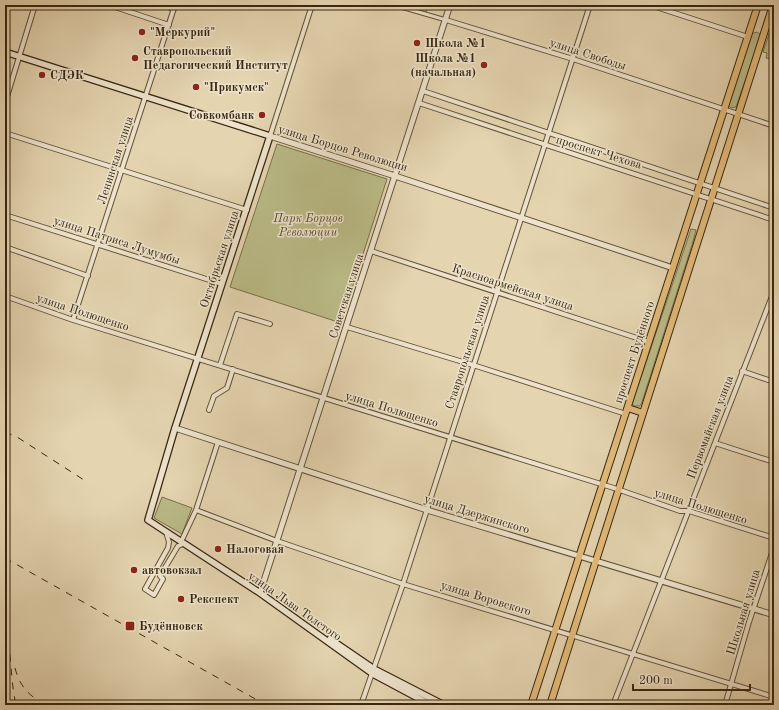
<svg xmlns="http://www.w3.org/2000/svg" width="779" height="710" font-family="'Old Standard TT',serif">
	<rect width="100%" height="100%" fill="#e4d4b0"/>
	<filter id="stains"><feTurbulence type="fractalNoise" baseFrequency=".005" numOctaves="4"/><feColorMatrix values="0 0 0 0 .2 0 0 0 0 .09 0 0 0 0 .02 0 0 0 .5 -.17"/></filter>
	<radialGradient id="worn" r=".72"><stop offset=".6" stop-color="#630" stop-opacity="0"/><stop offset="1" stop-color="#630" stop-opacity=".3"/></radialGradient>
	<!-- green -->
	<path fill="#babb87" stroke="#79704c" d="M397,5H428L426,14Z
		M772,25L774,26V60L766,58L767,53L763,52Z
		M757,32L760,34V38L736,107L731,108L728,105L751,34Z
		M277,144L387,179L341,323L230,287Z
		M691,229L696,230L692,245L642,402L640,406H634L632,404Z
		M162,497L192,508L182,534L154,518Z"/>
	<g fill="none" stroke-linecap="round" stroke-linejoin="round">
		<defs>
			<path id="pedestrian" d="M394,5L446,20"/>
			<path id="minor" d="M109,5L169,25
				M161,5L174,9
				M650,5L748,37
				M446,20L573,59L774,126
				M423,91L774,208
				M5,103L35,5
				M419,103L774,220
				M5,133L247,210
				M270,136L312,5
				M5,215L222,284
				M5,247L88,276
				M371,251L649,342
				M5,296L73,320L617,489L680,511H689L774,538
				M73,320L175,5
				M347,327L473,365L626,414
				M220,365L237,314L270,324
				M742,371L774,382
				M209,410L214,396L227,388L233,369
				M715,443L774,462
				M196,510L277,541L403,584L774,697
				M166,532L169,542L168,548L145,589L154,595L163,579L160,576L178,546L183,544
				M181,542L196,510L218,442
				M361,705L403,584L590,5
				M613,705L774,291
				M725,705L749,622L774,547"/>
			<path id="tertiary" d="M270,136L395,176L673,268
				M175,428L427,510L774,615
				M260,593L450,5"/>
			<path id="secondary" d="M5,52L270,136L175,428L148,520L260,593L373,674L431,705
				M330,639L374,669L444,705"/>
			<path id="primary" d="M628,408L643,413
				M531,705L758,5
				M550,705L773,5"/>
		</defs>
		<!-- pedestrian casing -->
		<use href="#pedestrian" stroke="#635238" stroke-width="5"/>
		<!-- minor casing -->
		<use href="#minor" stroke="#635238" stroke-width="6"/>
		<!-- tertiary casing -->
		<use href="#tertiary" stroke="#635238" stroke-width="7"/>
		<!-- secondary casing -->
		<use href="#secondary" stroke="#382610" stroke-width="8"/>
		<!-- primary casing -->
		<use href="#primary" stroke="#382610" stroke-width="8"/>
		<!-- pedestrian -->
		<use href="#pedestrian" stroke="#ede3cc" stroke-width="3"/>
		<!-- minor -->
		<use href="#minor" stroke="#ede3cc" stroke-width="4"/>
		<!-- tertiary -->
		<use href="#tertiary" stroke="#ede3cc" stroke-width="5"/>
		<!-- secondary -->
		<use href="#secondary" stroke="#ede3cc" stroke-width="5.5"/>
		<!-- primary -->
		<use href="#primary" stroke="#e2ba78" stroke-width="6"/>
		<!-- rail -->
		<path stroke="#382610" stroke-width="1" stroke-dasharray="7 7" stroke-linecap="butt" d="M5,432L17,437L84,480
			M5,558L266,705
			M5,627C12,653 10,679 16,705
			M15,668C20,687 29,696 46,705"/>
	</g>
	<!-- markers -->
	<g fill="#8f2418" stroke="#ede3cc" stroke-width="1.5">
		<circle cx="142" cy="32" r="4"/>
		<circle cx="417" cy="43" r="4"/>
		<circle cx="135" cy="58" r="4"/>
		<circle cx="484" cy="65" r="4"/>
		<circle cx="42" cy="75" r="4"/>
		<circle cx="196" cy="87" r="4"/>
		<circle cx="262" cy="115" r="4"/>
		<circle cx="218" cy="549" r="4"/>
		<circle cx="134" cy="570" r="4"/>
		<circle cx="181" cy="599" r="4"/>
		<rect x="125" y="621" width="10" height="10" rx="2"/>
	</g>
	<g text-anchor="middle" stroke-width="3" stroke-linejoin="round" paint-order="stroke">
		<!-- poi labels -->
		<g font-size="12" font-weight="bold" fill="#382610" stroke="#ede3cc" text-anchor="start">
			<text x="150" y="36">"Меркурий"</text>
			<text x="425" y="47">Школа №1</text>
			<text x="143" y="55">Ставропольский<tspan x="143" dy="14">Педагогический Институт</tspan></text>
			<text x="476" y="62" text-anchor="end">Школа №1<tspan x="476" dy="14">(начальная)</tspan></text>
			<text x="50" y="79">СДЭК</text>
			<text x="204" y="91">"Прикумск"</text>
			<text x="254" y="119" text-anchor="end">Совкомбанк</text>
			<text x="226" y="553">Налоговая</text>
			<text x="142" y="574">автовокзал</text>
			<text x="189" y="603">Рекспект</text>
			<text x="139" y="630">Будённовск</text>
		</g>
		<!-- street labels -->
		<g font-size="12" fill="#382610" stroke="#ede3cc">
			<text transform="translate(588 54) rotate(18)" y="4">улица Свободы</text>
			<text transform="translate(343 148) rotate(17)" y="4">улица Борцов Революции</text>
			<text transform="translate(599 152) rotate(17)" y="4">проспект Чехова</text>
			<text transform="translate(115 160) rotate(-72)" y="4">Ленинская улица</text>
			<text transform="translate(117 240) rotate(18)" y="4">улица Патриса Лумумбы</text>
			<text transform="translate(219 259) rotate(-72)" y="4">Октябрьская улица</text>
			<text transform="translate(513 287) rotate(18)" y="4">Красноармейская улица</text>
			<text transform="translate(346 296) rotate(-72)" y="4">Советская улица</text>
			<text transform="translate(83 312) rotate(18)" y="4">улица Полющенко</text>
			<text transform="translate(467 352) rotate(-72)" y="4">Ставропольская улица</text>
			<text transform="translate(634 352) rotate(-72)" y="4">проспект Будённого</text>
			<text transform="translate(392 409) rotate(17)" y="4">улица Полющенко</text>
			<text transform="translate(710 427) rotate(-69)" y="4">Первомайская улица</text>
			<text transform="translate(701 506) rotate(17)" y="4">улица Полющенко</text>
			<text transform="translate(477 514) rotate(17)" y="4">улица Дзержинского</text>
			<text transform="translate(486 598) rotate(17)" y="4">улица Воровского</text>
			<text transform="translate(295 606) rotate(35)" y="4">улица Льва Толстого</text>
			<text transform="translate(743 612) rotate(-73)" y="4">Школьная улица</text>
		</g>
		<!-- park labels -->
		<g font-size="12" font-style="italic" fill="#584b2e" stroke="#ede3cc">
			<text x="308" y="222">Парк Борцов<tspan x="308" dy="14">Революции</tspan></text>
		</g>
	</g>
	<!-- margin -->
	<rect width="779" height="710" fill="none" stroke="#e4d4b0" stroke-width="20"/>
	<rect x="6" y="6" width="767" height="698" fill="none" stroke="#382610" stroke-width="2"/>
	<rect x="10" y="10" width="759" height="690" fill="none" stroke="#382610"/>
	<!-- scale -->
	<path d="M633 684v6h117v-6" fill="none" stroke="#382610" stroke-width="2"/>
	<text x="639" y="684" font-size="12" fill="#382610" stroke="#ede3cc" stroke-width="3" paint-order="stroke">200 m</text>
	<rect width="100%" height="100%" filter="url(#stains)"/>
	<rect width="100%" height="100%" fill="url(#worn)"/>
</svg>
